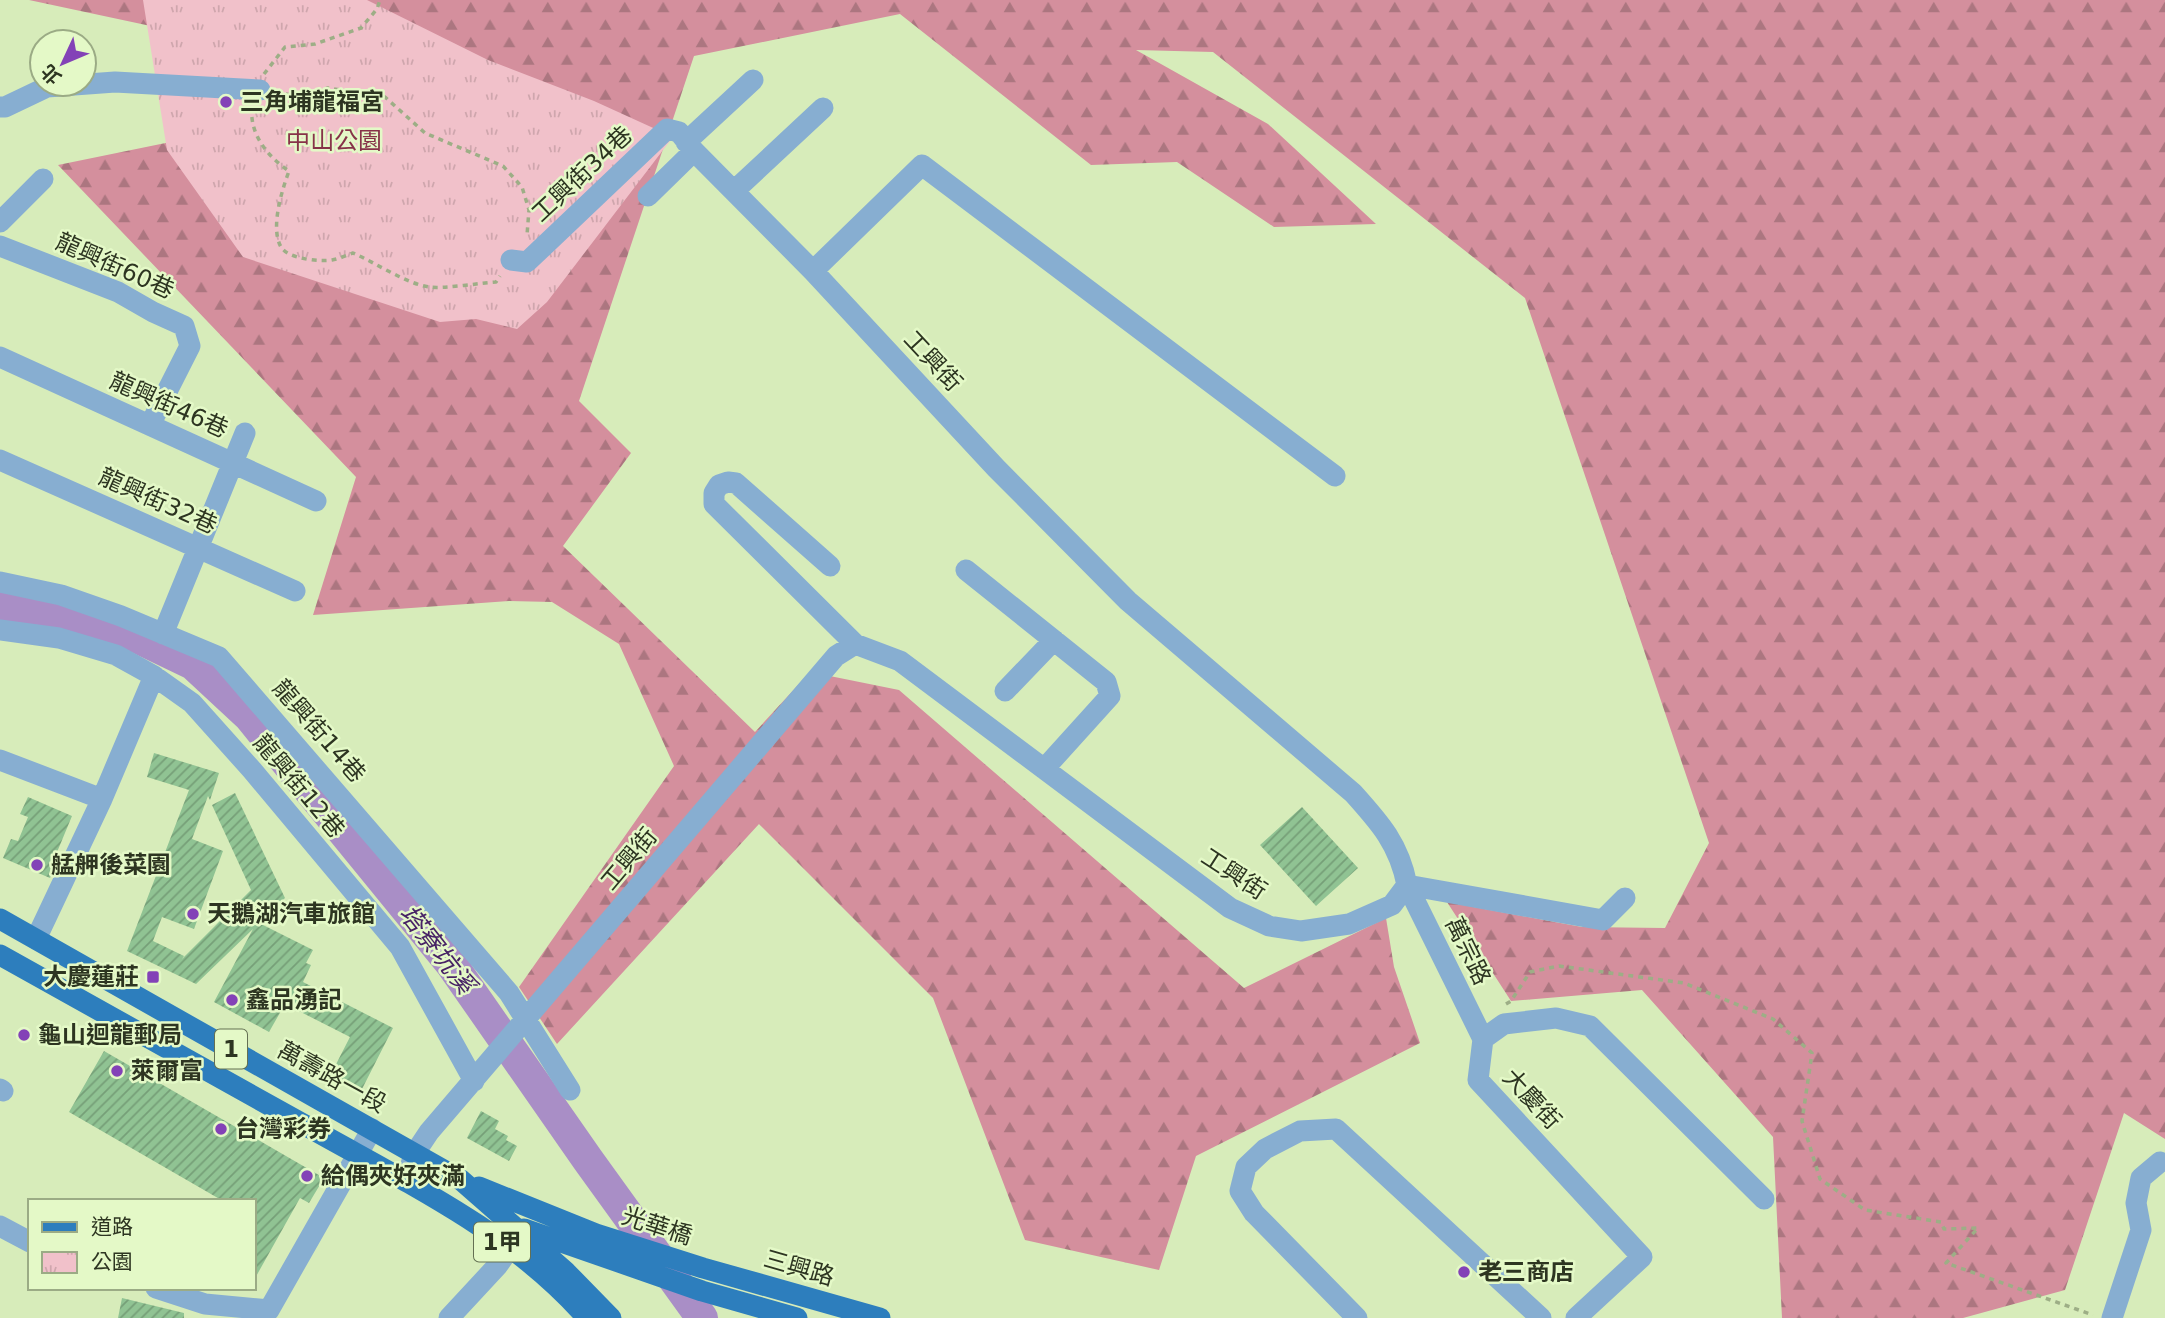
<svg xmlns="http://www.w3.org/2000/svg" width="2165" height="1318" font-family="'DejaVu Sans','Noto Sans TC',sans-serif">
	<defs>
		<pattern id="forest-firs" width="22" height="20" patternUnits="userSpaceOnUse" patternTransform="scale(1.75)"><rect width="22" height="20" fill="#d48f9d"/><path d="M5 1l3.5 6h-7zM16 11l3.5 6h-7z" fill="#ac7680"/></pattern>
		<pattern id="park-tufts" width="24" height="20" patternUnits="userSpaceOnUse" patternTransform="scale(1.75)"><rect width="24" height="20" fill="#f1c1ca"/><path d="M3 7l-1-3M5 7V3M7 7l1-3M15 17l-1-3M17 17v-4M19 17l1-3" fill="none" stroke="#cfa6ad"/></pattern>
		<pattern id="building-hatch" width="6" height="6" patternUnits="userSpaceOnUse" patternTransform="scale(1.75)"><rect width="6" height="6" fill="#90c393"/><path d="M-1 1l2-2M0 6l6-6M5 7l2-2" fill="none" stroke="#769f78"/></pattern>
	</defs>
	<rect width="100%" height="100%" fill="#d7ecba"/>
	<!-- forest -->
	<path fill="url(#forest-firs)" d="M29,0H2165V1139L2124,1113L2065,1290L1963,1318H1782L1773,1137L1642,990L1511,1001L1447,902L1582,927L1665,928L1709,843L1525,298L1213,52L1136,50L1268,124L1376,224L1274,227L1177,162L1091,165L900,14L694,56L579,401L631,453L563,546L755,732L810,672L899,690L1244,988L1386,918L1394,967L1420,1043L1196,1156L1159,1270L1025,1240L933,998L759,824L557,1044L519,987L674,766L619,644L552,602L509,601L313,615L356,477L58,165L307,114L328,64Z"/>
	<!-- park -->
	<path fill="url(#park-tufts)" d="M143,0H367L488,60L594,101L673,137L547,302L517,329L476,319L440,322L243,257L167,150Z"/>
	<g fill="none" stroke-linecap="round" stroke-linejoin="round">
		<!-- river -->
		<path stroke="#a98ec6" stroke-width="32" d="M0,604L120,629L193,664L249,716L452,965L588,1160L702,1318"/>
	</g>
	<!-- building -->
	<path fill="url(#building-hatch)" d="M154,753L219,773L210,800L208,796L192,839L223,851L194,929L162,917L153,941L184,956L182,959L251,890L212,805L235,793L285,898L259,923L313,950L306,963L311,965L303,982L393,1028L362,1089L331,1074L350,1037L285,1004L269,1032L214,1002L253,929L196,984L127,951L189,790L147,777Z
		M28,797L72,816L55,857L59,859L50,878L3,858L11,839L18,841L28,817L20,814Z
		M1302,807L1358,868L1316,906L1260,845Z
		M104,1051L324,1178L309,1203L300,1198L254,1280V1201H223L69,1112Z
		M481,1111L499,1121L495,1129L508,1136L506,1140L517,1146L509,1161L467,1138Z
		M122,1298L184,1313V1318H118Z"/>
	<g fill="none" stroke-linecap="round" stroke-linejoin="round">
		<!-- path -->
		<path stroke="#9dae86" stroke-width="3.5" stroke-dasharray="5 5" stroke-linecap="butt" d="M264,74L285,47L315,44L361,28L377,9L380,0
			M276,92L300,97L328,88L385,97L425,133L503,166L522,187L529,210L527,235
			M252,107C249,134 268,157 289,171C282,190 270,228 281,247C288,259 320,262 332,260C339,259 347,255 353,253C376,263 407,284 429,287C445,289 479,283 496,282L500,276
			M1506,1004L1511,1001L1530,972L1559,966L1684,983L1773,1019L1812,1053L1802,1121L1820,1179L1865,1210L1941,1222L1944,1229L1978,1228L1946,1263L2093,1315"/>
		<!-- minor -->
		<path stroke="#87aed1" stroke-width="21" d="M0,107H5L47,87L115,82L260,90
			M686,142L753,80
			M734,191L823,108
			M648,196L694,151
			M0,222L43,179
			M0,246L118,292L153,312L184,326L190,346L150,425
			M511,260L527,262L667,129L679,132L694,151L813,271
			M0,357L316,501
			M0,460L295,591
			M830,566L736,483L728,482L719,485L714,493V504L855,644
			M966,570L1106,682L1110,696L1044,769
			M0,582L61,595L121,616L219,657L509,993L570,1090
			M0,630L59,638L116,655L154,676L192,703L252,770L400,947L474,1081
			M163,634L245,433
			M1005,691L1054,640
			M0,760L102,799
			M1407,885L1603,920L1625,898
			M1407,885L1483,1039
			M36,939L102,799L154,676
			M0,1089L3,1091
			M405,1181L415,1153L429,1132L836,656L855,644L900,661L1230,908L1269,926L1301,931L1349,924L1392,905L1407,885C1399,844 1380,823 1353,793L1128,601L996,468L813,271L922,165L1335,476
			M0,1226L30,1242
			M156,1288L205,1304L269,1310L372,1129
			M449,1318L498,1265L510,1248L513,1231
			M1357,1318L1254,1213L1240,1191L1246,1167L1265,1149L1300,1131L1336,1129L1541,1318
			M1576,1318L1642,1257L1478,1080L1483,1039L1504,1024L1556,1018L1590,1026L1764,1199
			M2112,1318L2141,1230L2136,1203L2141,1178L2160,1162"/>
		<!-- major -->
		<path stroke="#2d7ebd" stroke-width="21" d="M0,919L461,1180L566,1272L611,1318
			M0,955C104,1013 208,1071 312,1129C408,1183 513,1233 587,1318
			M479,1187L596,1234L703,1268L880,1318
			M524,1229L702,1291L797,1318"/>
	</g>
	<!-- markers -->
	<g fill="#8342b7" stroke="#e4f9c7" stroke-width="2.5">
		<circle cx="226" cy="102" r="7"/>
		<circle cx="37" cy="865" r="7"/>
		<circle cx="193" cy="914" r="7"/>
		<rect x="146" y="970" width="14" height="14" rx="3.5"/>
		<circle cx="232" cy="1000" r="7"/>
		<circle cx="24" cy="1035" r="7"/>
		<circle cx="117" cy="1071" r="7"/>
		<circle cx="221" cy="1129" r="7"/>
		<circle cx="307" cy="1176" r="7"/>
		<circle cx="1464" cy="1272" r="7"/>
	</g>
	<g text-anchor="middle" stroke-width="5" stroke-linejoin="round" paint-order="stroke">
		<!-- shield labels -->
		<g fill="#e4f9c7" stroke="#647053" stroke-width="2">
			<rect x="215" y="1029.5" width="32" height="39" rx="5"/>
			<rect x="474" y="1222.5" width="56" height="39" rx="5"/>
		</g>
		<g font-size="23" font-weight="bold" fill="#2d3521">
			<text x="231" y="1057">1</text>
			<text x="502" y="1250">1甲</text>
		</g>
		<!-- poi labels -->
		<g font-size="24" font-weight="bold" fill="#2d3521" stroke="#e4f9c7" text-anchor="start">
			<text x="240" y="110">三角埔龍福宮</text>
			<text x="51" y="873">艋舺後菜園</text>
			<text x="207" y="922">天鵝湖汽車旅館</text>
			<text x="139" y="985" text-anchor="end">大慶蓮莊</text>
			<text x="246" y="1008">鑫品湧記</text>
			<text x="38" y="1043">龜山迴龍郵局</text>
			<text x="131" y="1079">萊爾富</text>
			<text x="235" y="1137">台灣彩券</text>
			<text x="321" y="1184">給偶夾好夾滿</text>
			<text x="1478" y="1280">老三商店</text>
		</g>
		<!-- park labels -->
		<g font-size="24" fill="#873349" stroke="#e4f9c7">
			<text x="334" y="149">中山公園</text>
		</g>
		<!-- street labels -->
		<g font-size="24" fill="#2d3521" stroke="#e4f9c7">
			<text transform="translate(582 174) rotate(-43)" y="8">工興街34巷</text>
			<text transform="translate(115 266) rotate(24)" y="8">龍興街60巷</text>
			<text transform="translate(933 361) rotate(47)" y="8">工興街</text>
			<text transform="translate(169 405) rotate(24)" y="8">龍興街46巷</text>
			<text transform="translate(158 501) rotate(24)" y="8">龍興街32巷</text>
			<text transform="translate(319 731) rotate(49)" y="8">龍興街14巷</text>
			<text transform="translate(299 786) rotate(50)" y="8">龍興街12巷</text>
			<text transform="translate(629 859) rotate(-50)" y="8">工興街</text>
			<text transform="translate(1234 874) rotate(33)" y="8">工興街</text>
			<text transform="translate(1468 951) rotate(64)" y="8">萬宗路</text>
			<text transform="translate(332 1077) rotate(29)" y="8">萬壽路一段</text>
			<text transform="translate(1532 1099) rotate(47)" y="8">大慶街</text>
			<text transform="translate(657 1226) rotate(18)" y="8">光華橋</text>
			<text transform="translate(799 1268) rotate(16)" y="8">三興路</text>
		</g>
		<!-- water labels -->
		<g font-size="26" font-style="italic" fill="#482366" stroke="#e4f9c7">
			<text transform="translate(437 949) rotate(52)" y="9">塔寮坑溪</text>
		</g>
	</g>
	<!-- legend -->
	<rect x="28" y="1199" width="228" height="91" fill="#e4f9c7" stroke="#9bab85" stroke-width="2"/>
	<rect x="42" y="1222" width="35" height="10" fill="#2d7ebd" stroke="#9bab85" stroke-width="2"/>
	<text x="91" y="1234" font-size="21" fill="#2d3521">道路</text>
	<rect x="42" y="1252" width="35" height="21" fill="url(#park-tufts)" stroke="#9bab85" stroke-width="2"/>
	<text x="91" y="1269" font-size="21" fill="#2d3521">公園</text>
	<!-- north arrow -->
	<g transform="translate(63 63) rotate(226)"><circle r="33" fill="#e4f9c7" stroke="#9bab85" stroke-width="2"/>
	<path d="M0-5L12 26L0 18L-12 26Z" fill="#8342b7"/>
	<text y="-10" font-size="19" font-weight="bold" text-anchor="middle" fill="#2d3521">北</text>
	</g>
</svg>
